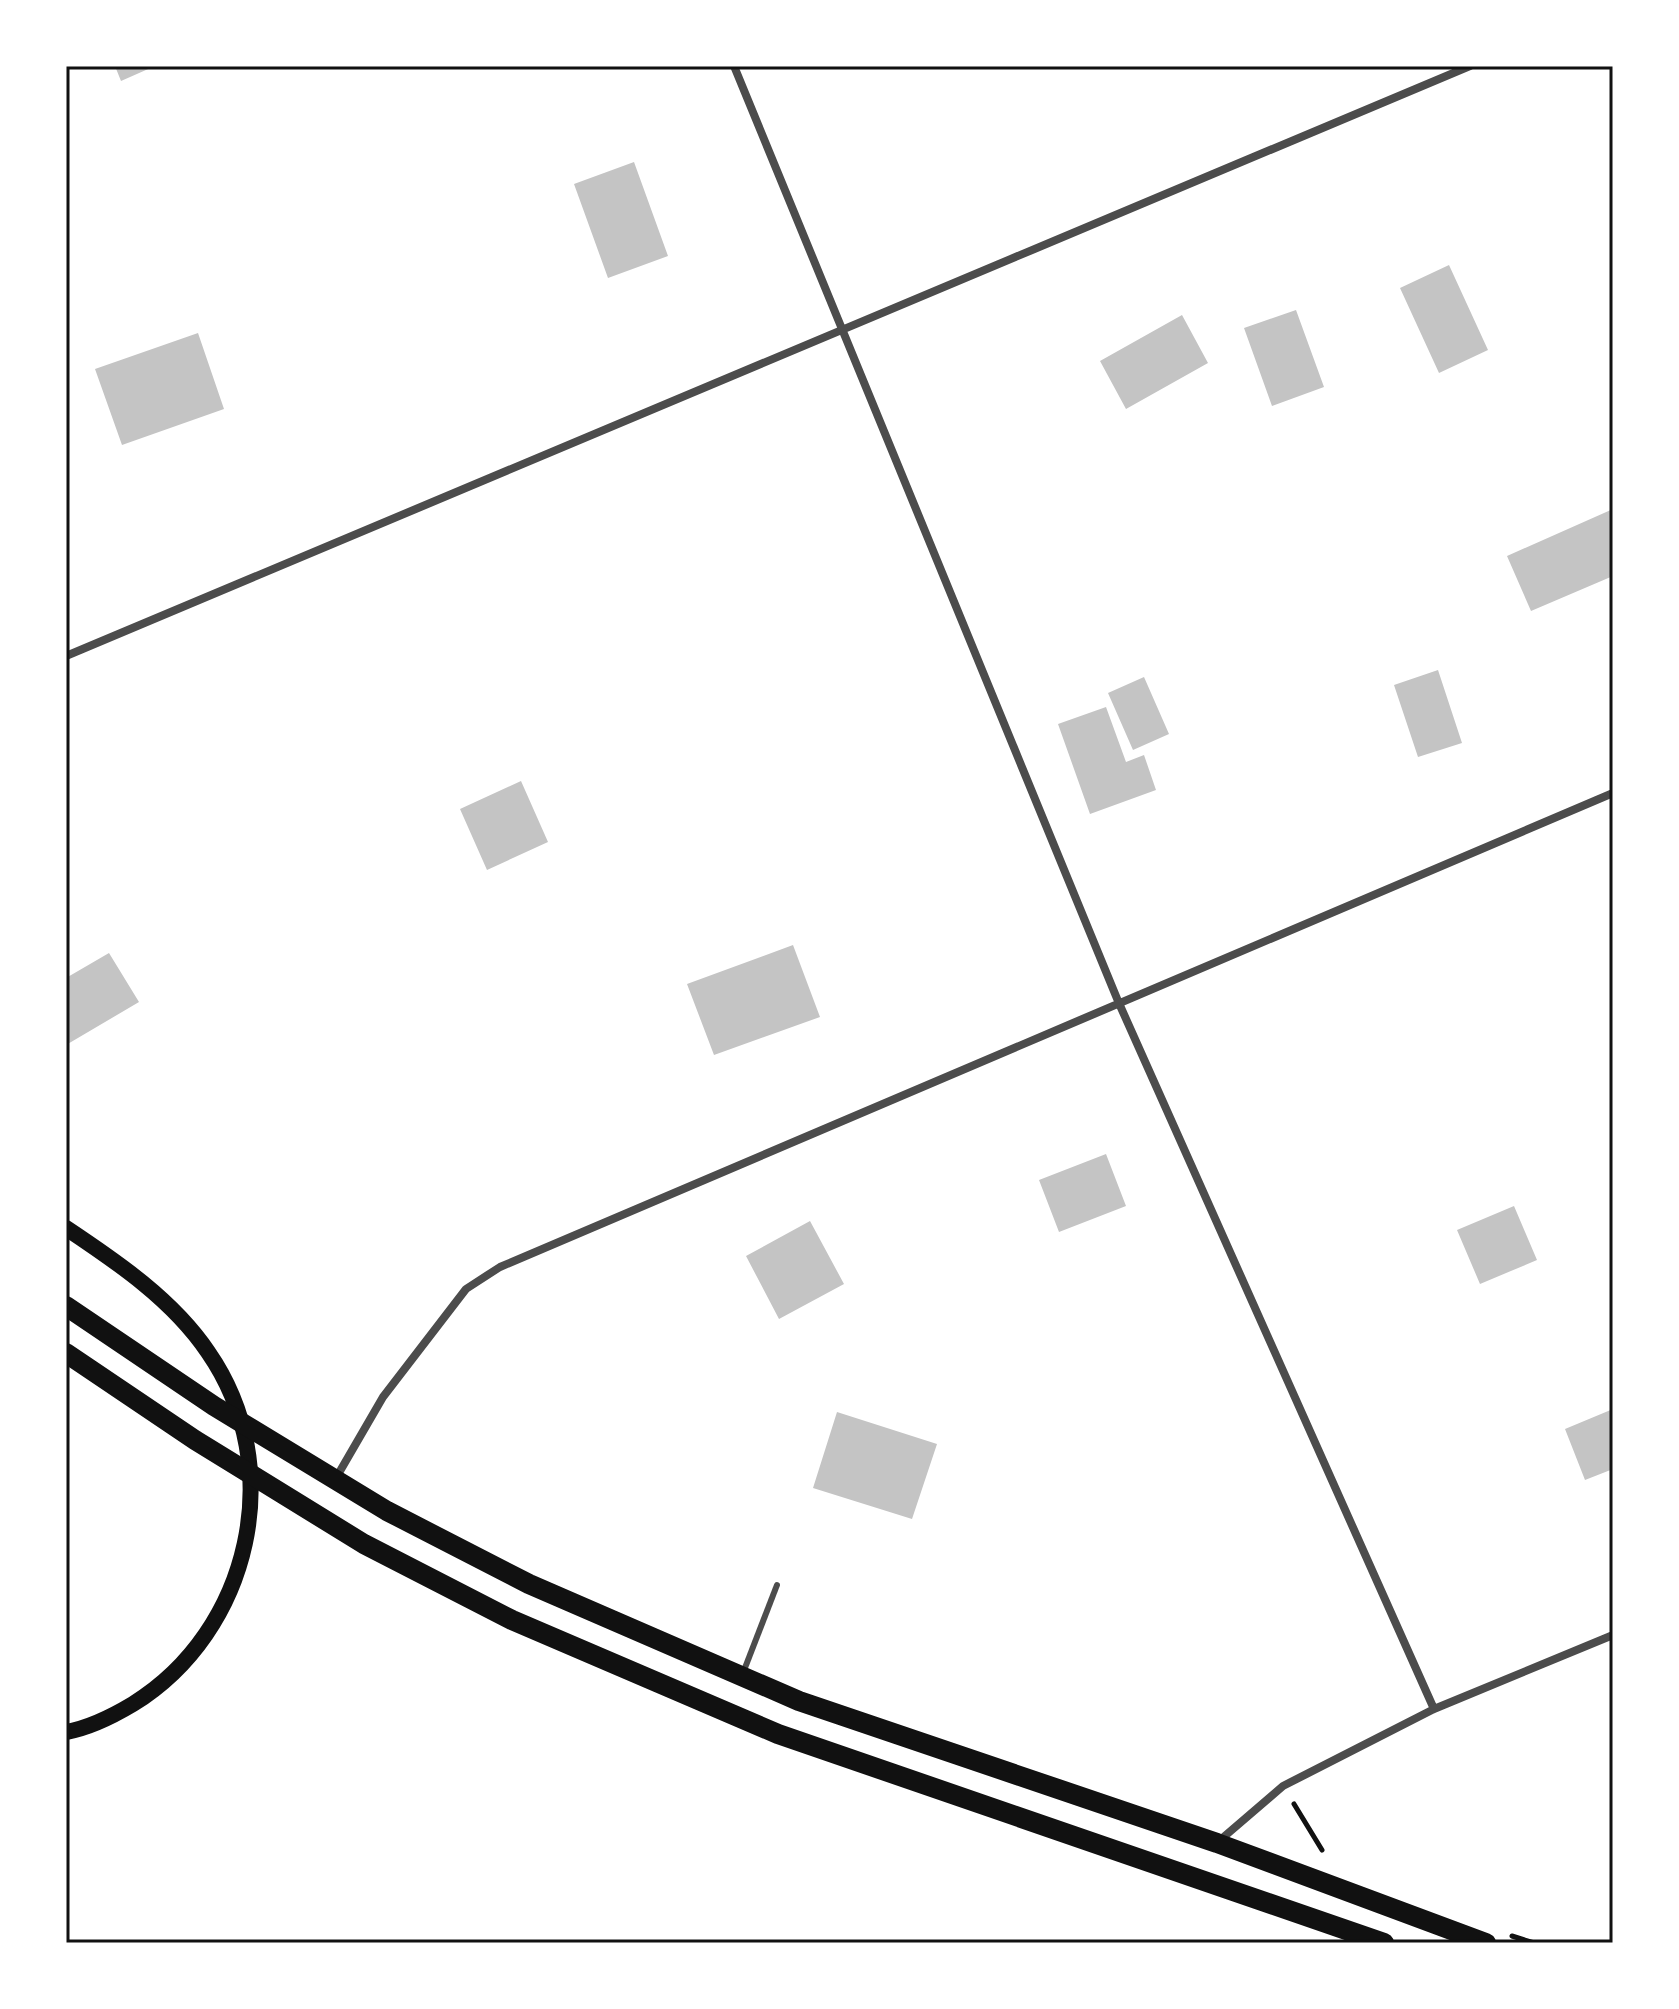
<svg xmlns="http://www.w3.org/2000/svg" width="1679" height="2009" font-family="'PT Sans Narrow',sans-serif">
	<rect width="100%" height="100%" fill="#fff"/>
	<!-- building -->
	<path fill="#c4c4c4" d="M115,66H155L121,81Z
		M634,162L668,256L608,278L574,184Z
		M1449,265L1488,350L1439,373L1400,288Z
		M1296,310L1324,387L1272,406L1244,328Z
		M1182,315L1208,363L1126,409L1100,361Z
		M198,333L224,409L122,445L95,369Z
		M1613,509V576L1531,611L1507,556Z
		M1438,670L1462,743L1418,757L1394,685Z
		M1144,677L1169,734L1133,750L1108,693Z
		M1106,707L1126,762L1144,755L1156,790L1090,814L1058,724Z
		M521,781L548,842L487,870L460,809Z
		M793,945L820,1017L714,1055L687,984Z
		M109,953L139,1002L66,1045V978Z
		M1106,1154L1126,1206L1059,1232L1039,1180Z
		M1514,1206L1537,1260L1480,1284L1457,1230Z
		M810,1221L844,1284L779,1319L746,1256Z
		M1613,1409V1469L1585,1480L1565,1429Z
		M837,1412L937,1444L912,1519L813,1488Z"/>
	<g fill="none" stroke-linecap="round" stroke-linejoin="round">
		<!-- path -->
		<path stroke="#111" stroke-width="5" d="M1294,1804L1322,1850
			M1512,1936L1534,1943"/>
		<!-- service -->
		<path stroke="#4c4c4c" stroke-width="6" d="M743,1673L777,1585"/>
		<!-- minor -->
		<path stroke="#4c4c4c" stroke-width="8" d="M734,66L1118,1001L1434,1709
			M66,656L1470,66
			M336,1478L383,1397L466,1289L500,1267L1613,793
			M1219,1841L1283,1786L1434,1709L1613,1635"/>
		<!-- secondary -->
		<path stroke="#111" stroke-width="16" d="M66,1228C117,1262 173,1300 208,1352C288,1467 251,1631 133,1704C113,1716 89,1728 66,1732"/>
		<!-- primary -->
		<path stroke="#111" stroke-width="20" d="M66,1306L214,1406L387,1511L529,1584L799,1701L1217,1843L1486,1943
			M66,1353L195,1440L364,1544L512,1620L778,1734L1384,1943"/>
	</g>
	<!-- border -->
	<rect width="1679" height="2009" fill="none" stroke="#ffffff" stroke-width="136"/>
	<rect x="68" y="68" width="1543" height="1873" fill="none" stroke="#111" stroke-width="3"/>
</svg>
